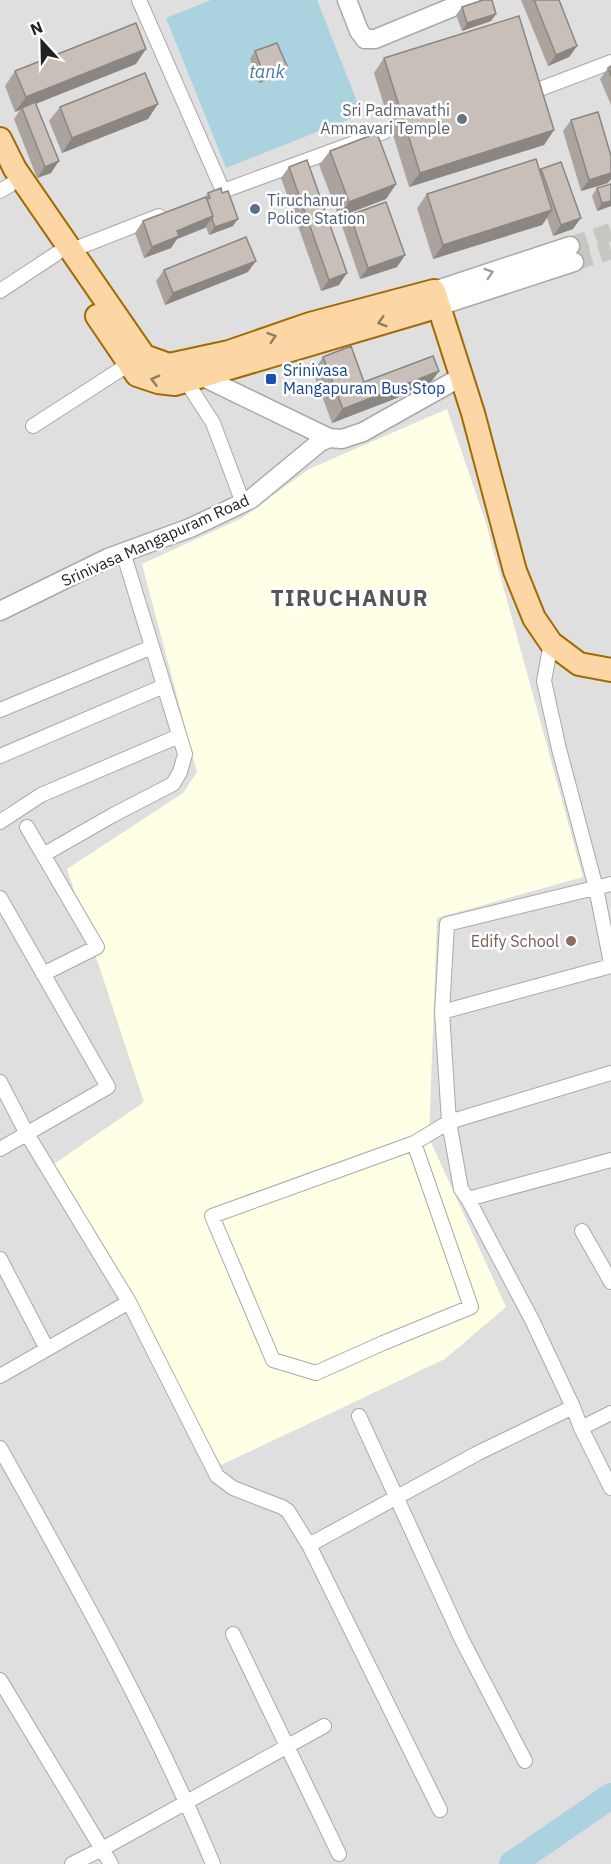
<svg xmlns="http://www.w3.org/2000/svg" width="611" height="1864" font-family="'IBM Plex Sans',sans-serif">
	<rect width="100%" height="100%" fill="#f2efe9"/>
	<!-- residential -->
	<path fill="#e0dfdf" d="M0,0H611V1864H0Z"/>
	<!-- education -->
	<path fill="#ffffe5" d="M447,409L485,520L583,877L437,918L429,1138L506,1307L445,1359L221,1465L54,1164L144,1102L67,869L183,793L197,772L142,564L242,518L309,469Z"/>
	<!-- water -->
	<path fill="#aad3df" d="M211,0H317L362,114L226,168L166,18Z"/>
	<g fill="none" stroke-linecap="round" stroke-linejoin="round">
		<!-- river -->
		<path stroke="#aad3df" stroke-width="26" d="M512,1864L611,1796"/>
		<!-- tertiary-tunnel -->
		<path stroke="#c8c6c1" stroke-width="18" stroke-dasharray="18 9" stroke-linecap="butt" d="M570,246L611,232
			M574,262L611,250"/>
		<defs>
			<path id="minor" d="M139,0L223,191L384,132
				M540,89L611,62
				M0,191L10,185
				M72,250L159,216
				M0,291L56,254
				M186,381L213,423L243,503
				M33,426L129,364
				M551,643L544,681L559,749L596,888L611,963
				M0,710L152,647
				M0,756L164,686
				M0,822L41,795L179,736
				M27,827L97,947L43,974
				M43,855L113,815L173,784L180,772L185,754L123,552
				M0,898L108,1087L0,1149
				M442,1012L611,966
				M0,1082L27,1134L129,1302L217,1476L233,1488L282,1507L288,1511L309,1545L440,1810
				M414,1143L212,1216L273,1360L316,1373L383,1343L471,1307L414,1143L449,1122L611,1073
				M468,1199L611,1160
				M582,1231L611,1282
				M0,1259L47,1349
				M0,1376L129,1302
				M573,1407L532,1320L468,1199L461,1189L449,1122L442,1012L447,924L611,884
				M359,1416L462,1640L525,1761
				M581,1428L611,1488
				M0,1448C76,1584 153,1720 213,1864
				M309,1545L478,1453L573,1407L581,1428L611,1413
				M233,1634L339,1854
				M0,1680L111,1864
				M72,1864L102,1849L324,1726"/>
			<path id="tertiary" d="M347,0L359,31L365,39H375L470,0
				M434,291L570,246
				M439,306L574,262
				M201,376L329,438
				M0,611L108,558L190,528L251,499L320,442L329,438L342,439L363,432L461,377"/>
			<path id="primary" d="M0,139L15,169L144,356L169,365L229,352L310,324L434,291L473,413L515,571L534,618L551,643L579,664L611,670
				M97,316L137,375L158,382L175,384L426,310"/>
		</defs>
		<!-- minor casing -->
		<use href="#minor" stroke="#a9a9a9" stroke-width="16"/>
		<!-- tertiary casing -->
		<use href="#tertiary" stroke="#a9a9a9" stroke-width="21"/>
		<!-- primary casing -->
		<use href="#primary" stroke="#a06b00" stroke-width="26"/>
		<!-- minor -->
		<use href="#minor" stroke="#fff" stroke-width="14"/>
		<!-- tertiary -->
		<use href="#tertiary" stroke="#fff" stroke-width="18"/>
		<!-- primary -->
		<use href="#primary" stroke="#fcd6a4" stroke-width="22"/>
	</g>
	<!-- wall -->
	<path fill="#aba49e" d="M521,0H559L577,46L569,57L548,66Z
		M462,7L496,14L491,21L462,31L456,15Z
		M255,51L287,66L281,74L259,83L250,59Z
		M384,58L554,130L544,145L409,187L374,73Z
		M136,64L36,104L51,173L37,178L14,119L20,110L15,112L5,86L15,71Z
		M611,66V105L600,79L608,68Z
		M60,107L148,119L62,153L49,121Z
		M571,120L608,183L581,191L563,131Z
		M330,151L396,184L386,199L339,217L319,165Z
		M289,167L339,285L321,291L281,178Z
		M541,169L573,229L553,236L547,218L542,225L433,259L417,208L427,194L539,171Z
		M597,188L611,206L597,211L592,196Z
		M208,193L233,226L209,235L206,227L177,239L171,248L144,258L135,233L143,221L205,197Z
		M350,215L405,255L397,267L360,279L342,226Z
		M164,270L248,272L165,305L156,281Z
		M323,357L364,382L439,371L428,386L332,423L313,372Z"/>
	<!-- shaded-wall -->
	<path fill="#8b8681" d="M496,14L491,21L462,31L467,23Z
		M577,46L569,57L548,66L556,55Z
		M146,49L136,64L22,109V108L20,110L15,112L26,97Z
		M287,66L281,74L259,83L264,75Z
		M158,104L148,119L62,153L72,138Z
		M554,130L544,145L409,187L420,173Z
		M59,161L51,173L37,178L45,167Z
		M611,173V179L608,183L581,191L589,180Z
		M396,184L386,199L339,217L349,202Z
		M611,201V206L597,211L602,203Z
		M552,210L542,225L433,259L443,245Z
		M213,216L205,228L177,239L171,248L144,258L152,247L177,231Z
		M581,218L573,229L553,236L561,225Z
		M238,219L233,226L209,235L215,227Z
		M405,255L397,267L360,279L368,268Z
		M256,261L248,272L165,305L173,293Z
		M347,273L339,285L321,291L329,280Z
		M439,371L428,386L332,423L343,409Z"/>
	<!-- building -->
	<path fill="#c7bfb8" stroke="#8b8681" stroke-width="1.5" d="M483,0H492L496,14L467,23L462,7Z
		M534,0H559L577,46L556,55Z
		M519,16L554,130L420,173L384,58Z
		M136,23L146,49L26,97L15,71Z
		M277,43L287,66L264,75L255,51Z
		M611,66V76L608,68Z
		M145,73L158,104L72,138L60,107Z
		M35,102L59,161L45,167L22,108Z
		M598,112L611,156V173L589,180L571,120Z
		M377,133L396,184L349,202L330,151Z
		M536,159L552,210L443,245L427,194Z
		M307,160L347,273L329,280L289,167Z
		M561,162L581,218L561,225L541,169Z
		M611,184V201L602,203L597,188Z
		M221,188L222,193L228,191L238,219L215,227L212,219L213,216L207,199L210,198L208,193Z
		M206,197L213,216L177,231L179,236L152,247L143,221Z
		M386,202L405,255L368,268L350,215Z
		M246,237L256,261L173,293L164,270Z
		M351,346L364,382L433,356L439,371L343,409L323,357Z"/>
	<!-- one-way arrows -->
	<defs><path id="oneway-chevron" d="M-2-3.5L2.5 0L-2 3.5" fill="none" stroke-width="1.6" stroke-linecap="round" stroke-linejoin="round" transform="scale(1.5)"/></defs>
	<use stroke="#9c9c9c" href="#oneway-chevron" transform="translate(489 273) rotate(-18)"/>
	<g stroke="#8f7c63">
		<use href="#oneway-chevron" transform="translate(382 322) rotate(164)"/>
		<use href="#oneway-chevron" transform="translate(272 337) rotate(-19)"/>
		<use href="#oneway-chevron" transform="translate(155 380) rotate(-165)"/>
	</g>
	<!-- markers -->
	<circle fill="#6b7280" stroke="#fff" stroke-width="2" cx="462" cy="119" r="6"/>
	<circle fill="#5c6f8a" stroke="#fff" stroke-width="2" cx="255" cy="209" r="6"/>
	<rect fill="#1a4fb4" stroke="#fff" stroke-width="2" x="265" y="373" width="12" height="12" rx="3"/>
	<circle fill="#8d6e63" stroke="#fff" stroke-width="2" cx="571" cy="941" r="6"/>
	<g text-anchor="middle" stroke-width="5" stroke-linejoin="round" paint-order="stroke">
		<!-- worship labels -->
		<g font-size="16" fill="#5b616d" stroke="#fff" text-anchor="end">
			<text x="450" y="116">Sri Padmavathi<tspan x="450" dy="18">Ammavari Temple</tspan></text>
		</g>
		<!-- service labels -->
		<g font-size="16" fill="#4e5e75" stroke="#fff" text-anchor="start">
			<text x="267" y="206">Tiruchanur<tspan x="267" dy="18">Police Station</tspan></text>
		</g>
		<!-- transit labels -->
		<g font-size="16" fill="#164399" stroke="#fff" text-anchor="start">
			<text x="283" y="376">Srinivasa<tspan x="283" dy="18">Mangapuram Bus Stop</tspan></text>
		</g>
		<!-- street labels -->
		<g font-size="16" fill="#222" stroke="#fff">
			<text transform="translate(155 540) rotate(-24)" y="6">Srinivasa Mangapuram Road</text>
		</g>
		<!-- education labels -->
		<g font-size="16" fill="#785e54" stroke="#fff" text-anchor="end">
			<text x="559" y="947">Edify School</text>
		</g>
		<!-- water labels -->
		<g font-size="18" font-style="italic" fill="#4a7aab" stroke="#fff">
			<text x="267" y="78">tank</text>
		</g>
		<!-- district labels -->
		<g font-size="22" font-weight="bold" letter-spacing="1.5" fill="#555" stroke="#fff">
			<text x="350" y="606">TIRUCHANUR</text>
		</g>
	</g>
	<!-- north arrow -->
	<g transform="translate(42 42) rotate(338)" stroke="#ffffff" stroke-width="4.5" paint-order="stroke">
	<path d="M0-4.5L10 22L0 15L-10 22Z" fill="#222222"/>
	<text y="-9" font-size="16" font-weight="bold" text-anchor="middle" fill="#222222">N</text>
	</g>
</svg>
